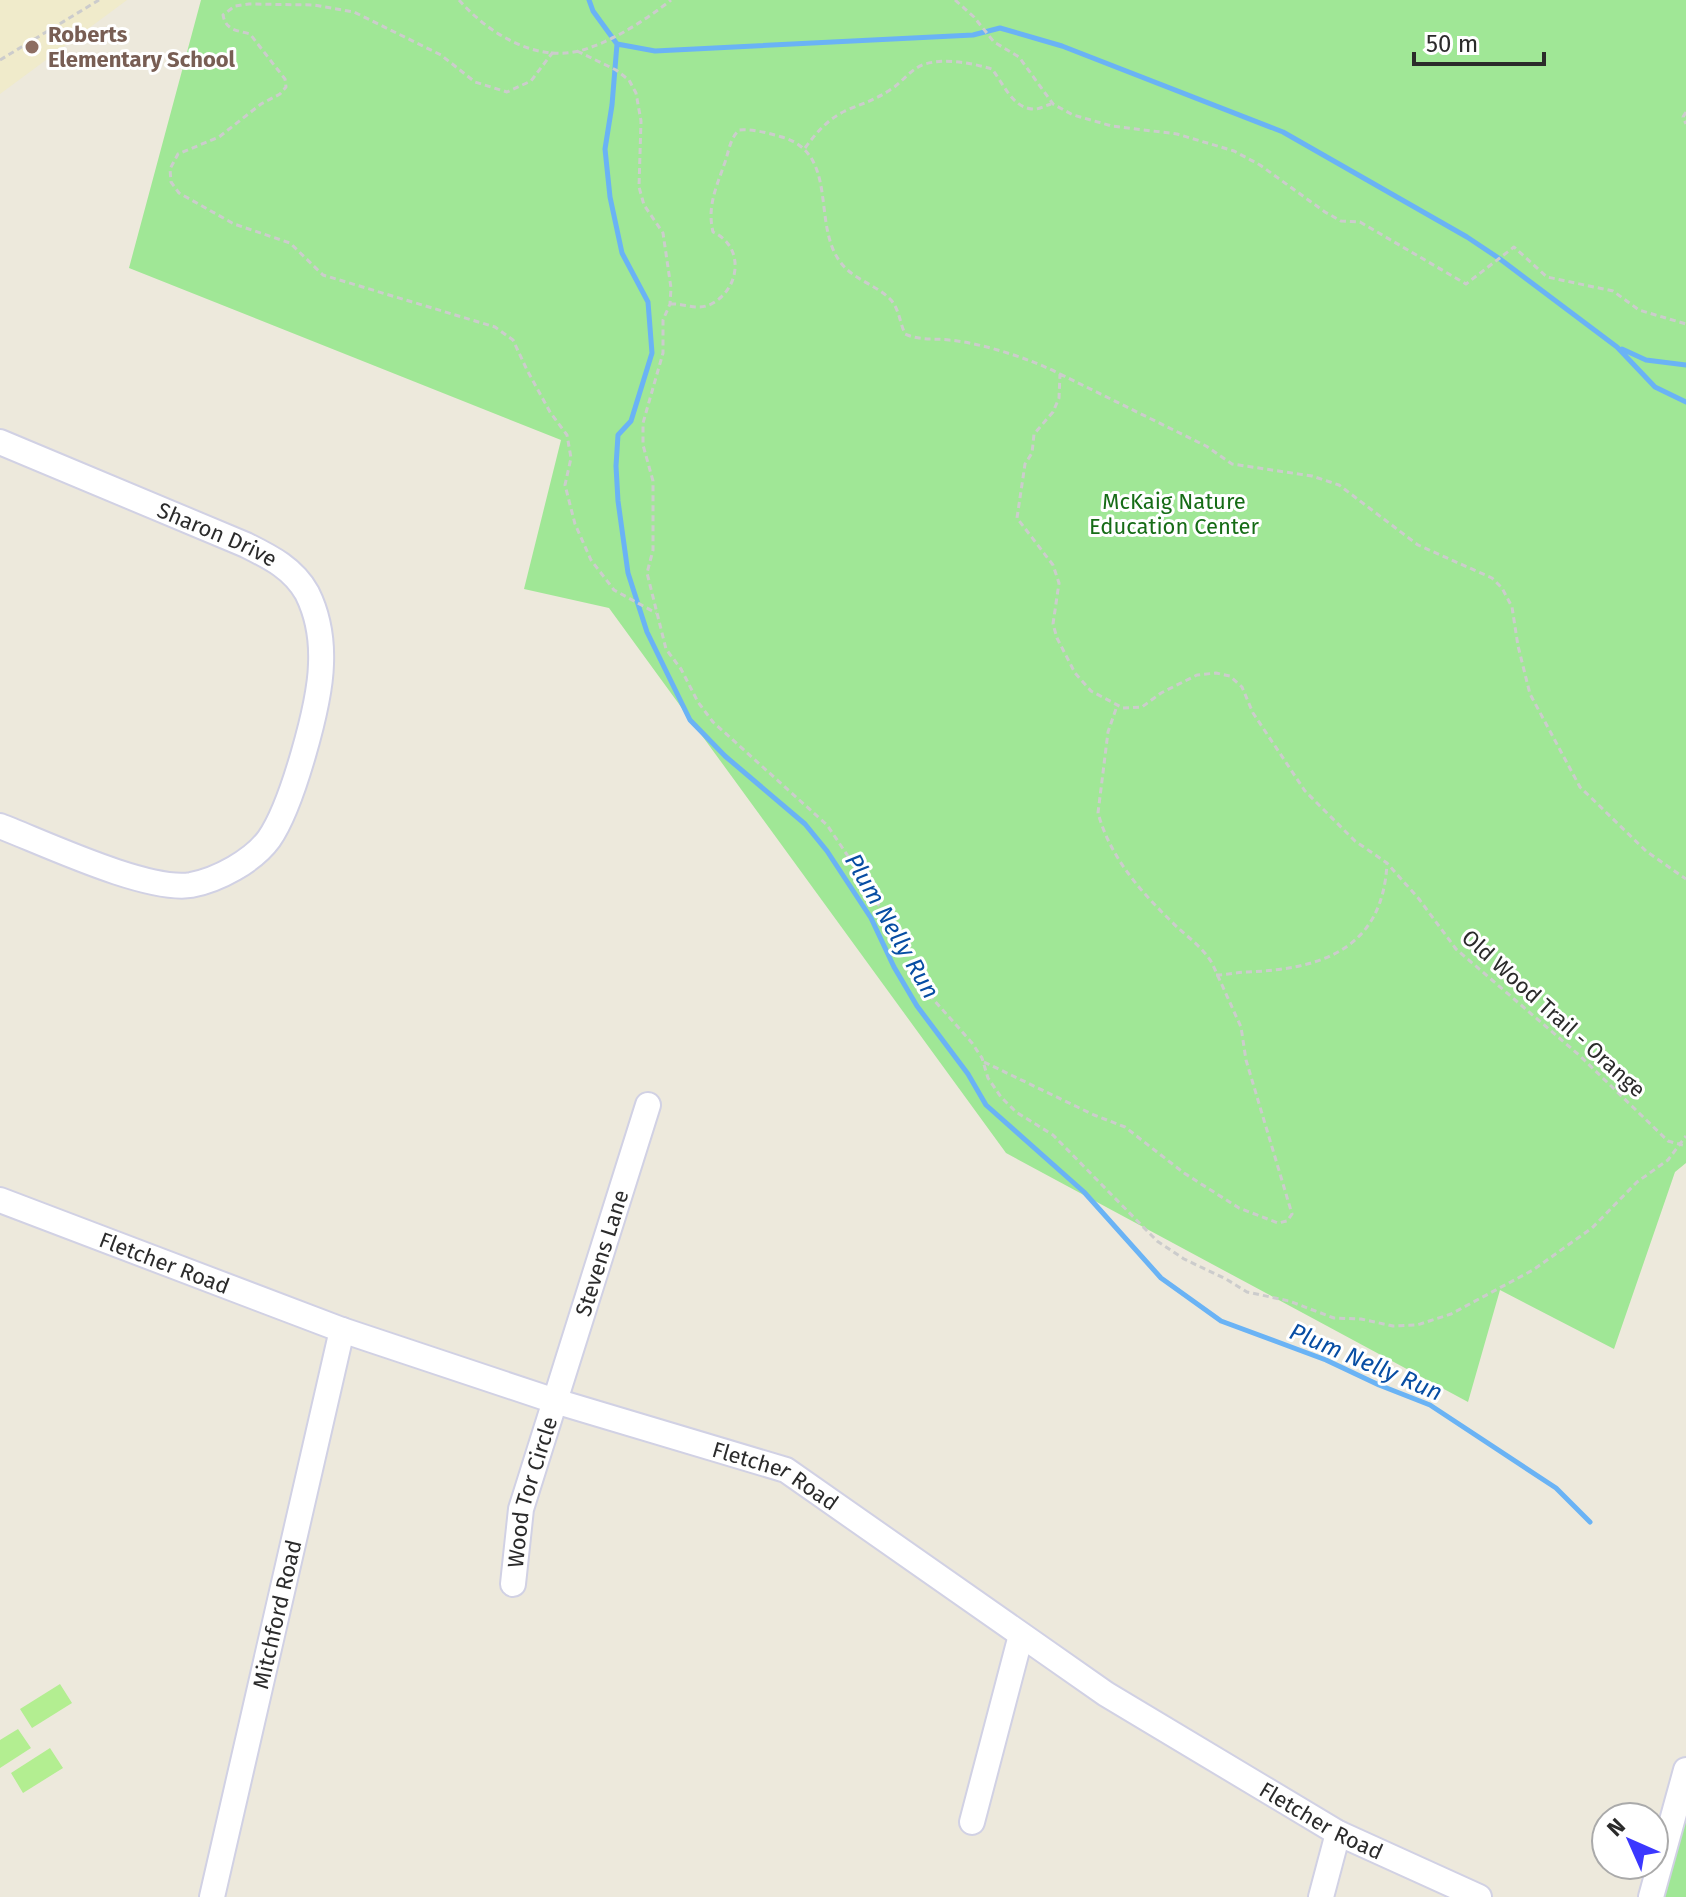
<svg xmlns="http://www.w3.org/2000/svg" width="1686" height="1897" font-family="'Fira Sans',sans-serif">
	<rect width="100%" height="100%" fill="#ede9dc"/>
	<!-- education -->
	<path fill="#f0ebcb" d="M0,0H127L0,94Z"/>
	<!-- green -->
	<path fill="#a0e796" d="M201,0H1686V1163L1675,1172L1614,1349L1500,1290L1468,1402L1006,1153L609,608L524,589L561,440L129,268Z
		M1686,1770V1897H1651Z"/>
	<!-- pitch -->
	<path fill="#b3ee91" d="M60,1684L72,1703L32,1728L20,1709Z
		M18,1729L31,1748L0,1768V1740Z
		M50,1748L63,1768L23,1793L11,1773Z"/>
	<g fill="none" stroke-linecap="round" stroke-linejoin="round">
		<!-- stream -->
		<path stroke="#6ab3f5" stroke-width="5" d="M589,0L593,11L617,44L655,51L973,35L1000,28L1062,46L1283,132L1467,237L1500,259L1617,347L1655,387L1686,402
			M617,44L612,105L605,149L610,197L622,253L648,302L652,353L631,421L618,435L616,466L618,501L628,573L647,632L690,720L725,756L805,824L827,851L871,918L894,967L917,1006L968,1074L986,1105L1084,1192L1161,1278L1221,1321L1326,1360L1379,1385L1430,1405L1556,1488L1590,1522
			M1622,349L1646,360L1686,365"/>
		<defs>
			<g id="minor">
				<path id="s1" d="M0,442L246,545C270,557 293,568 307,593C318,615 322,640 321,664C320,705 292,806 269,839C253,861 218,880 191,885C147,892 44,843 0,826"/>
				<path id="s2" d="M0,1200L342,1330L555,1401L786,1470L1106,1694L1338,1833L1479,1897"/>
				<path id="s3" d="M513,1584L521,1509L648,1105"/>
				<path d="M972,1822L1021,1635"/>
				<path id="s4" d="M212,1897L342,1330"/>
				<path d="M1321,1897L1338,1833"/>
				<path d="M1651,1897L1686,1770"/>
			</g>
		</defs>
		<!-- minor casing -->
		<use href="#minor" stroke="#d1d1e4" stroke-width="28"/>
		<!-- path -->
		<path stroke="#ccc" stroke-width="3" stroke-dasharray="6 4" stroke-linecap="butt" d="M459,0C487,32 534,62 579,51C610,43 646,20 671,0
			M955,0L974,17L994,42L1019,57L1053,104L1073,115L1112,126L1177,134L1234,151L1260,165L1325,212L1341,221L1360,222L1466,284L1514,247L1547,277L1613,291L1639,310L1686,324
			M577,51L616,70L629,80L636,93L641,121L639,187L644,205L663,233L671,288L670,304L663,320V353L643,423V445L653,481V550L647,573L666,649L681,669L698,702L713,722L827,825L854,865L859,887L893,918L902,934L918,982L972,1043L982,1058L988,1078L1001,1097L1016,1112L1053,1135L1157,1241L1184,1259L1226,1279L1247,1292L1289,1301L1334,1318L1361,1319L1393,1326L1417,1325L1451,1314L1533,1270L1592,1228L1637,1182L1668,1160L1686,1136
			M553,52L531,81L507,92L475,82L441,55L354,12L314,5L249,4L235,6L223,15C226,31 237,30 250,34L285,79L286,87L280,94L261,104L219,137L178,154L170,169L171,182L179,193L234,224L290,243L323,275L495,327L513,340L527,370L550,412L567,435L571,458L565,485L575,524L591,560L614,590L656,613
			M0,60L99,0
			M1686,112L1683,117L1686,124
			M805,148C816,133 828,119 845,111C861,104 875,100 890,90C903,82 910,69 925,64C946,58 971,63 992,69C1003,83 1012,107 1032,109C1038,110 1044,106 1051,104
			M670,304C685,303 698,312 713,303C741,287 744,246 713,232C707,207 716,188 724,165C729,152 729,140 739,130C754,129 768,133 782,137C840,154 811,225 841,263C854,280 877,285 891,300C899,309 900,323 905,334C921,341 932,338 949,340C982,343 1031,359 1060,374L1059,398L1053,412L1034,434L1032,453L1025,464L1017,518L1053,565L1059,583L1053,624L1057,638L1075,673L1091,691L1123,708L1142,707L1161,693L1197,675L1216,673L1230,676L1242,687L1253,713L1305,791L1355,841L1387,863L1419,899L1456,949L1579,1055L1668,1141L1686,1146
			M1060,374L1206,446L1232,464L1312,476L1339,485L1418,545L1492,578L1502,588L1512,607L1518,646L1530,694L1580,787L1646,851L1686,879
			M1216,975C1227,975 1237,972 1247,972C1322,969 1383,949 1387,863
			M984,1062L1094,1115L1125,1127L1184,1173L1239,1208L1278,1223L1287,1221L1292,1214L1246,1060L1241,1027L1212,963C1203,948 1189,938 1177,927C1143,894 1111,860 1098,813L1108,732L1117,706"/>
		<!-- minor -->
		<use href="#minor" stroke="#fff" stroke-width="24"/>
	</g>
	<!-- markers -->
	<circle fill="#8d6e63" stroke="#fff" stroke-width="3" cx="32" cy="47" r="8"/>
	<g text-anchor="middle" stroke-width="6" stroke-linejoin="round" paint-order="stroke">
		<!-- education labels -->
		<g font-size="22" font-weight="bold" fill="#785e54" stroke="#fff" text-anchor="start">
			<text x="48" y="42">Roberts<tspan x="48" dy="25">Elementary School</tspan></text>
		</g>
		<!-- park labels -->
		<g font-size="22" fill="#166c16" stroke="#fff">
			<text x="1174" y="509">McKaig Nature<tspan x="1174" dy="25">Education Center</tspan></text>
		</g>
		<!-- street labels -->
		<g font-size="22" fill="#2b2b2b" stroke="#fff">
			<text dy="8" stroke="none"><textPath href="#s1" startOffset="236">Sharon Drive</textPath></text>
			<text transform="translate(1554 1013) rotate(42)" y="8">Old Wood Trail - Orange</text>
			<text dy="8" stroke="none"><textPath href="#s3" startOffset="344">Stevens Lane</textPath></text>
			<text dy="8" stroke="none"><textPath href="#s2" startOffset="176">Fletcher Road</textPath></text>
			<text dy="8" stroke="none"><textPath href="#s2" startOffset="824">Fletcher Road</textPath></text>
			<text dy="8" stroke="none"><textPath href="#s3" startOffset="94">Wood Tor Circle</textPath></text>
			<text dy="8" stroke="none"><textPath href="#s4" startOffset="290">Mitchford Road</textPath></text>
			<text dy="8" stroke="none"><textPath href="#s2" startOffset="1472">Fletcher Road</textPath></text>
		</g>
		<!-- water labels -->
		<g font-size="24" font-style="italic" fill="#074da3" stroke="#fff">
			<text transform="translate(892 926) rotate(60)" y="8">Plum Nelly Run</text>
			<text transform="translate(1366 1362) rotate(23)" y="8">Plum Nelly Run</text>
		</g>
	</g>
	<!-- north arrow -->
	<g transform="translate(1630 1841) rotate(315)"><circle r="38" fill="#ffffff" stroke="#aaaaaa" stroke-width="2"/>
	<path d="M0-6L14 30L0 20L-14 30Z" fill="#3b37ff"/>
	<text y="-12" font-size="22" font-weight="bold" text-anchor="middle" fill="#2b2b2b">N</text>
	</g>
	<!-- scale -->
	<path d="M1414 52v12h130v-12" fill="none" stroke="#2b2b2b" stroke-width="4"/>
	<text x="1426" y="52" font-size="24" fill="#2b2b2b" stroke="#ffffff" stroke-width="6" paint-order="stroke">50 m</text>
</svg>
